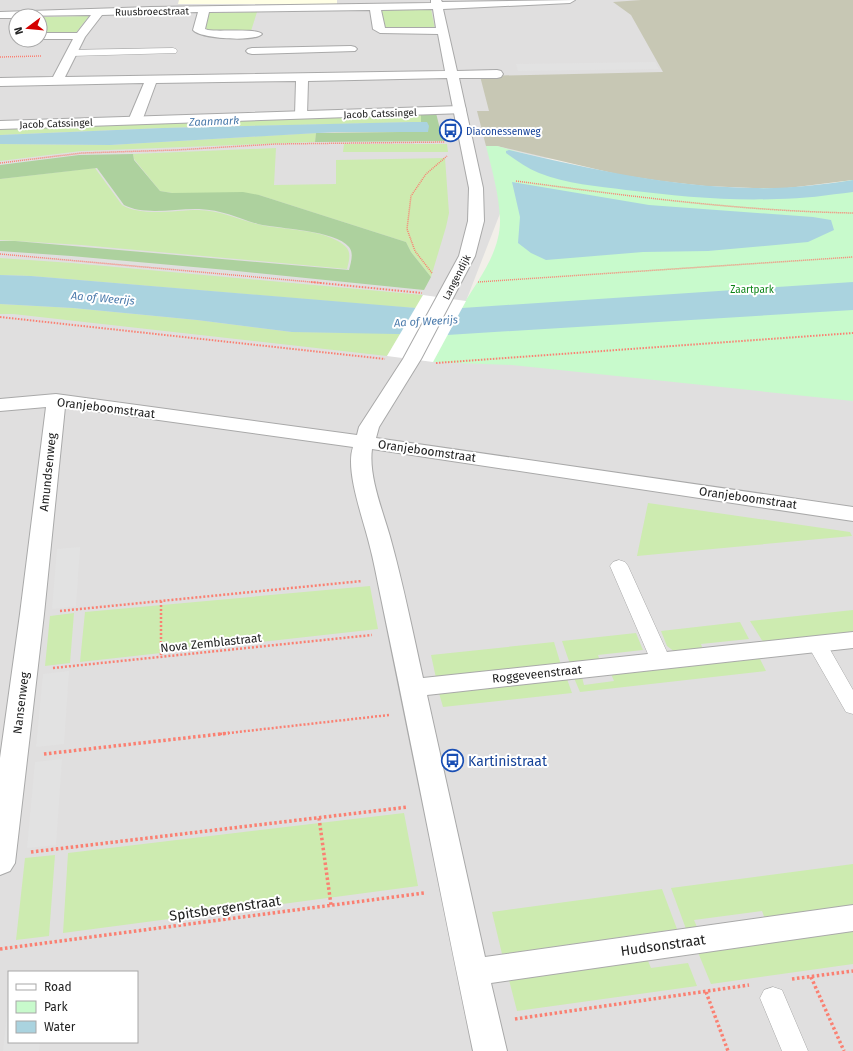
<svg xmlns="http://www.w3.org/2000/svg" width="853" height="1051" font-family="'Fira Sans',sans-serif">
	<rect width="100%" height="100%" fill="#f2efe9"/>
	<!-- residential -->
	<path fill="#e0dfdf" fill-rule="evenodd" d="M0,0H853V180L545,158L509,150L513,180L466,301L436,355L853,350V1051H0ZM16,16H40V40H16ZM9,972H137V1042H9Z"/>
	<!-- education -->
	<path fill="#ffffe5" d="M179,0H337V4H178Z"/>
	<!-- construction -->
	<path fill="#c7c7b4" d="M641,0H853V180L788,188H753L705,186L661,181L621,175L497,146H486L477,111H489L480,76L663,72L631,15L613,2Z"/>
	<!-- grass -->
	<path fill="#cdebb0" d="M431,9L435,29L380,30L378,10Z
		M257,12L251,31H205L209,13Z
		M89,16L75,34L40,35L41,17Z
		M421,114V122L163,128L0,135V128Z
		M316,133L315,142L81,151L0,161V144L110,145Z
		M344,144H447L448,152H343Z
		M276,148L274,185L336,184V160L445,158L449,213L446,227L431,277L411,252L406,242L259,195L172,193L160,191L134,159L133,154Z
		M95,168L122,205C143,217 175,210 198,210C219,210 237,219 257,224C283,231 325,228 345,246C352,252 349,261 347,269L81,245L0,240V179Z
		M0,258L72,263L423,295L416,308L386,306L31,276L0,275Z
		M0,304L73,308L197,320L292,332L401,333L387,356L13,314H0Z
		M648,503L850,532L852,536L637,556Z
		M370,586L378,629L80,662L85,612Z
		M853,610V633L763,642L750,621Z
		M74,613L70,663L45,666L50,616Z
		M740,622L749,639L701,644L704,652H675L667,646L661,631Z
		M636,633L643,650L598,655L600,661L570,664L562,641Z
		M554,642L561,665L436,678L431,655Z
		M759,657L766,671L580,692L574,678L582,677L584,685L614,681L611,674Z
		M567,679L572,693L443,707L439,693Z
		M404,813L418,886L63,933L68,853Z
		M55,855L49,936L16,940L25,858Z
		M853,864V906L765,919L762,911L694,920L697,927L686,929L671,888Z
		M662,889L677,929L502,954L492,912Z
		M853,928V964L711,984L697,950Z
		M646,956L651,968L688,963L697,986L517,1011L508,976Z"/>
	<!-- forest -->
	<path fill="#add19e" d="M436,113L441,133L447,141L315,142L316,133L400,132L427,122H421V114Z
		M133,154L134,160L160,191L172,193L243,192L259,195L406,242L411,252L431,277L424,290L227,270L71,256L0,251V241H15L349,270C351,262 354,253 349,247C335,230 280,229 258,224C237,218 223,210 199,209C177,208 145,216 124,205L97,168L0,179V165L79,155Z"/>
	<!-- park -->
	<path fill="#c8facc" d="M486,146H497C590,173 690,192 787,188C809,187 831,184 853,180V401L512,365L433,362C442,343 453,324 463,305C479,279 501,251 500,219C499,194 492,170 486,146Z"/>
	<!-- parking -->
	<path fill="#e2e2e2" d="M655,62L659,69L518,71L516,64Z
		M80,547L76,606L52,609L57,549Z
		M69,671L64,744L36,747L43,674Z
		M62,759L56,845L27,848L35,762Z
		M9,995V1042H40L39,1051H3Z"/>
	<!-- water -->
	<path fill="#aad3df" d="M412,122H427L429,126L428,132H335L110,145L0,144V135L163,128Z
		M509,150C590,169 670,187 753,188C786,189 820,185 853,180V192C828,195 803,199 777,199C727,201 676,196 626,190C597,186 567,184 539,173C527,168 517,161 506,153V151Z
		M512,182L649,205L813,217L831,220L834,230L808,242L708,251L643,252L546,260L531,253L518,243L520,217Z
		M0,275L31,276L416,308H462L853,282V310L447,335L292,332L197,320L73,308L0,304Z"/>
	<!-- pier -->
	<path fill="#fff" d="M423,295L466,301L433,362L387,356Z"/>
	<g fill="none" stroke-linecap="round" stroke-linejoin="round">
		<defs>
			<path id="service" d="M173,48L176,49L177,51L176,53L71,56L67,53L71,50Z
				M619,560L625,562L628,566L671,661L668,666L661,668L654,666L651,661L610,566L613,562Z
				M817,638L824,639L853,690V714L846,712L807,644L810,639Z
				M773,987L782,990L808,1051H782L760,998L764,990Z"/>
			<path id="pedestrian" d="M460,106L465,107L466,110L465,113L0,129V121Z"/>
			<path id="minor" d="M431,0H441L442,2L575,0L570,3L443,9L457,71L497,70L501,71L503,74L501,77L497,78H459L483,188L484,221L475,256L421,359L379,427L376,438L853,507V521L372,449C368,478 385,516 392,544C404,588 413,633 423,678L853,632V648L427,695L485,957L853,905V931L491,983L507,1051H473C441,900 413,749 381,598C377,580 374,561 369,543C363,518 345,471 353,447L65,407L44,614L15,863L10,871L0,875V758L20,614L46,407L0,411V399L56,394L357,435L359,427L403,359L459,256L468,221L469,188L447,78L308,81L307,115L306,118H296L295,115L296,81L156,83L142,121L140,124H130L128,121L144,83L0,86V78L53,77L73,39H40V33H77L91,15L16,16V18H0V12L151,7L431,3ZM433,9L436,28H385L381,10ZM370,10L373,29L380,33L438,34L445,71L65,77L85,37L102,15L198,12L193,30C201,39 255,42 262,34C256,28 219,32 208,30L205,29L209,12Z
				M351,46L355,47L357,49L355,51L252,54L248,53L246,51L248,49L252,48Z"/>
		</defs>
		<!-- service casing -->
		<use href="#service" stroke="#a9a9a9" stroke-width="1"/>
		<!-- pedestrian casing -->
		<use href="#pedestrian" stroke="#a9a9a9" stroke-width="2"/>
		<!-- minor casing -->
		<use href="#minor" stroke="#a9a9a9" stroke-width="2"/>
		<!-- path-far3 -->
		<path stroke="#fa8072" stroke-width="1.5" stroke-dasharray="1 1" stroke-linecap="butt" d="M0,57L41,56
			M0,163L82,153L176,150L276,144L445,142
			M516,181C628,196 740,211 853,213
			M0,254L322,283
			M432,273L415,251L407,229L411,196L426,174L447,156
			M478,282L853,257"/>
		<!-- path-far2 -->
		<path stroke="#fa8072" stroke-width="2" stroke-dasharray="1.5 1.5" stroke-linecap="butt" d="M311,282L422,293
			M0,317L385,359
			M436,363L853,333"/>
		<!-- path-far1 -->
		<path stroke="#fa8072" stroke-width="2.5" stroke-dasharray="2 2" stroke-linecap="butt" d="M161,601V657
			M60,611L362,581
			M53,668L372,635
			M220,734L389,715"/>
		<!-- path -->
		<path stroke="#fa8072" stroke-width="3.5" stroke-dasharray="2.5 2.5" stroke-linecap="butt" d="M44,754L229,733
			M319,818L331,905
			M31,852L408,807
			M0,949L424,893
			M811,977L844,1051
			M792,979L853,971
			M706,992L728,1051
			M515,1019L749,985"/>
		<!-- service -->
		<use href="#service" fill="#fff" fill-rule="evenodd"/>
		<!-- pedestrian -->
		<use href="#pedestrian" fill="#fff" fill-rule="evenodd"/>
		<!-- minor -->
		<use href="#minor" fill="#fff" fill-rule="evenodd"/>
	</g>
	<!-- icons -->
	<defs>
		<symbol id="bus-ring" viewBox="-11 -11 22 22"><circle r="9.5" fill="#fff" stroke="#1a4fb4" stroke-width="1.5"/><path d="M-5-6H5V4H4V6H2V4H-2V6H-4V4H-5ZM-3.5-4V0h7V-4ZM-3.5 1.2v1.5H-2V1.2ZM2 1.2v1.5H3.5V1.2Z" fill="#1a4fb4"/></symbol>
	</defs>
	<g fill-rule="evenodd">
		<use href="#bus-ring" x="438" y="118" width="25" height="25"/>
		<use href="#bus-ring" x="440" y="748" width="25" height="25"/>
	</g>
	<g text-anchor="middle" stroke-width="4" stroke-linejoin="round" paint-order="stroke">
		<!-- far-street labels -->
		<g font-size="10" fill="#222" stroke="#fff">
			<text transform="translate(152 11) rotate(-1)" y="4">Ruusbroecstraat</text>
			<text transform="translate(380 113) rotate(-2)" y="4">Jacob Catssingel</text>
			<text transform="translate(56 123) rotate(-2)" y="4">Jacob Catssingel</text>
			<text transform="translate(456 277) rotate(-63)" y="4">Langendijk</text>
		</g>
		<!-- far-transit labels -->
		<g font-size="10" fill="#164399" stroke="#fff" text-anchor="start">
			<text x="466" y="135">Diaconessenweg</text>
		</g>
		<!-- far-park labels -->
		<g font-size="10" fill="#0c8416" stroke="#fff">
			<text x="752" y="293">Zaartpark</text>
		</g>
		<!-- far-water labels -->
		<g font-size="11" font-style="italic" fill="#4a7aab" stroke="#fff">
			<text transform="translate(214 121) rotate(-2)" y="4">Zaanmark</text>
			<text transform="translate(103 298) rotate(5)" y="4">Aa of Weerijs</text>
			<text transform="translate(426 321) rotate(-3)" y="4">Aa of Weerijs</text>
		</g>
		<!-- street labels -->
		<g font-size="12" fill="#222" stroke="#fff">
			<text transform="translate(106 408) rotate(7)" y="4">Oranjeboomstraat</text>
			<text transform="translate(427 451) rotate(8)" y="4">Oranjeboomstraat</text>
			<text transform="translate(48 472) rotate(-84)" y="4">Amundsenweg</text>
			<text transform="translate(748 498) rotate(8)" y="4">Oranjeboomstraat</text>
			<text transform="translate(211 643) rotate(-6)" y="4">Nova Zemblastraat</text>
			<text transform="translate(537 674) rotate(-6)" y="4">Roggeveenstraat</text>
			<text transform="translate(21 703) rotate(-83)" y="4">Nansenweg</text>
		</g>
		<!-- near-transit labels -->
		<g font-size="14" fill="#164399" stroke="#fff" text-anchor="start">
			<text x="468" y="766">Kartinistraat</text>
		</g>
		<!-- near-street labels -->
		<g font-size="14" fill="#222" stroke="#fff">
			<text transform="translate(225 908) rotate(-8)" y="5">Spitsbergenstraat</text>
			<text transform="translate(663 945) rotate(-8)" y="5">Hudsonstraat</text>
		</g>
	</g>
	<!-- legend -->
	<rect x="8" y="971" width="130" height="72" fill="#ffffff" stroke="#a7a7a7"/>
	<rect x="16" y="984" width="20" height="6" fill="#ffffff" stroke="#a7a7a7"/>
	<text x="44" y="991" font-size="12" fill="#222222">Road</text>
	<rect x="16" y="1001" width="20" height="12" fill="#c8facc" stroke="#a7a7a7"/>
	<text x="44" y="1011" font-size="12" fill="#222222">Park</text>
	<rect x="16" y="1021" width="20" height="12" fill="#aad3df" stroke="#a7a7a7"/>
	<text x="44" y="1031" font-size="12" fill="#222222">Water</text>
	<!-- north arrow -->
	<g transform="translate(28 28) rotate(254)"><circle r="19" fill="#ffffff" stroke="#a7a7a7"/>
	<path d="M0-3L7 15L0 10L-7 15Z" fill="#d40000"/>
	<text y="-6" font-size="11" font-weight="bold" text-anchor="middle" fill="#222222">N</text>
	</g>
</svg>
